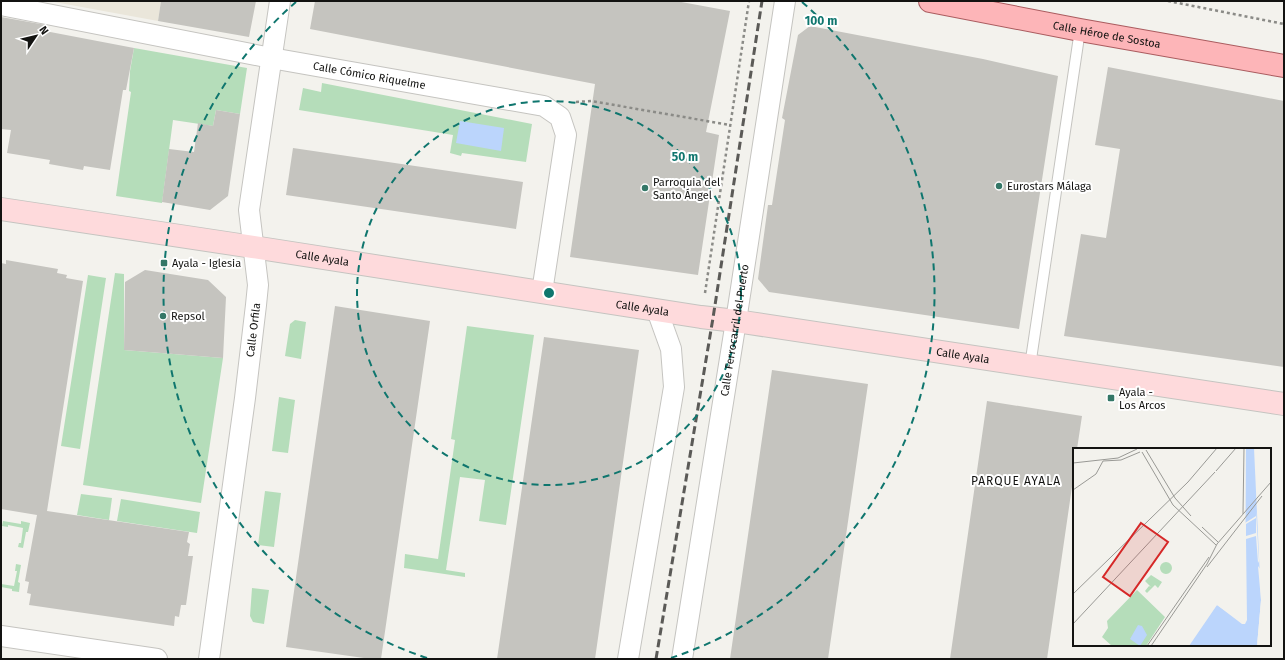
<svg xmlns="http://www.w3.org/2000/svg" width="1285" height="660" font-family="'Fira Sans',sans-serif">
	<rect width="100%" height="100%" fill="#f3f2ed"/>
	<!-- built -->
	<path fill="#eae6da" d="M49,1H161L158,21Z"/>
	<!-- green -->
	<path fill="#b5ddba" d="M134,48L247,68L240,114L216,110L213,126L173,120L162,203L116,196L131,92L129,91L130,71Z
		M322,83L532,124L526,162L462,153L461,156L450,153L453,135L299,110L303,88L321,92Z
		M115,273L124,274V350L223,358L201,503L83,485Z
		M88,275L106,278L80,449L61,446Z
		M295,320L306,322L301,359L285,356L290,324Z
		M467,326L534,335L506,525L479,521L485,480L460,477L446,570L465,573V577L404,568L405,554L438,559L455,440L451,439Z
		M279,397L295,400L288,453L272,451Z
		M265,491L281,493L274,547L258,545Z
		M81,494L112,498L109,520L77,515Z
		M121,499L200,512L197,533L117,521Z
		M3,521L21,524V521L30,523L28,532H26L23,548L18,547L19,543H21L23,528L8,525V527L2,526Z
		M16,564L21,565L18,582L20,583L19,592L12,591V589L1,587V584L14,586L17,571H15Z
		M252,588L269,590L264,624L253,622L250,616Z"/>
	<!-- water -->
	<path fill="#bbd5fc" d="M460,121L504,128L501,151L456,143Z"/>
	<!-- building -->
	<path fill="#c5c4bf" d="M161,1H256L249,37L158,21Z
		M315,1H676L730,11L706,132L719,135L698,275L570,257L595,84L310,29Z
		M1,17L46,25L45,31L134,48L126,90H123L110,170L84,166L83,170L49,164L50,160L7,153L11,130L1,129Z
		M810,26L983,59L1058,76L1019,329L769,292L758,279L768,205H772L785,120L782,118L798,35Z
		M1108,67L1284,101V367L1064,336L1081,234L1106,238L1120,149L1095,145Z
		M216,110L240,114L228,196L210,210L162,202L169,149L194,152L198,123L213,126Z
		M293,148L523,182L516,229L286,195Z
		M6,260L58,269L57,273L67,275L66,278L83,281L47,511L189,532L187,542L190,544L188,556H193L186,605H181L179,617L175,616L174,626L29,605L31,594L27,593L29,582L25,581L37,515L1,509V263L6,264Z
		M145,270L208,280L226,297L223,358L124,350L125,282Z
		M335,306L430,321L381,659H371L286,647Z
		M544,337L639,350L595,659H497Z
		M772,370L868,384L828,659H730Z
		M987,401L1082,416L1077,449H1074V473L1047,659H950Z"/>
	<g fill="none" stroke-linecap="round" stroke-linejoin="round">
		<defs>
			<path id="service" d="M1030,366L1080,30"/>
			<g id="minor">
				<path id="s1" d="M1,5L271,58L544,106L560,117L566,135L542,292"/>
				<path d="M1,636L157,659"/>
				<path id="s2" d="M209,659L245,398L256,305L258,285L249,210L280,1"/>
				<path d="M628,659L674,387L671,349L657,310"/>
				<path id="s3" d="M682,659L736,321L785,1"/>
			</g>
			<g id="secondary">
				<path id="s4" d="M1,209L253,247L701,317L736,321L1284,404"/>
			</g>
			<g id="primary">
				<path id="s5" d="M930,1L1080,30L1284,66"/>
			</g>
		</defs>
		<!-- service casing -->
		<use href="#service" stroke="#c5c4c0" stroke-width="12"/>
		<!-- minor casing -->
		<use href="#minor" stroke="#c5c4c0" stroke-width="22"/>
		<!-- secondary casing -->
		<use href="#secondary" stroke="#c5c4c0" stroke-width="24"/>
		<!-- primary casing -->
		<use href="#primary" stroke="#aa5c5f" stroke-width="24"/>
		<!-- path -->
		<path stroke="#8b8b87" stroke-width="2.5" stroke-dasharray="3 3" stroke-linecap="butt" d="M1168,1L1284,24
			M576,102L591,101L730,125
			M705,293L749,1"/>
		<!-- service -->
		<use href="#service" stroke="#fff" stroke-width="10"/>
		<!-- minor -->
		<use href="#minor" stroke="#fff" stroke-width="20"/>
		<!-- secondary -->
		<use href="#secondary" stroke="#fedadc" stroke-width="22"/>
		<!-- primary -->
		<use href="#primary" stroke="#fdb5b8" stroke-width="22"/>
		<!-- rail -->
		<path stroke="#5b5a57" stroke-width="3" stroke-dasharray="8 4" stroke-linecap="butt" d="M656,659L713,318L762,1"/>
	</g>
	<!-- distance rings -->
	<g fill="none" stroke="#0f766e" stroke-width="2" stroke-dasharray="7 5">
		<circle cx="549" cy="293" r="192"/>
		<path d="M427 658A385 385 0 0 1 296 2M802 2A385 385 0 0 1 671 658"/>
	</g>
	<!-- markers -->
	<g fill="#347767" stroke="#fff" stroke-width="1.5">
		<circle cx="999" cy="186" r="4"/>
		<circle cx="645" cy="188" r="4"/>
		<rect x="160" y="259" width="8" height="8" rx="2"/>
		<circle cx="163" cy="316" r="4"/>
		<rect x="1107" y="394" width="8" height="8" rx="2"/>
	</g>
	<g text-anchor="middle" stroke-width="4" stroke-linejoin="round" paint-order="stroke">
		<!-- street labels -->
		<g font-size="11" fill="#131311" stroke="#fff">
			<text dy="4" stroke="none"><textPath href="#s5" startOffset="180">Calle Héroe de Sostoa</textPath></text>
			<text dy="4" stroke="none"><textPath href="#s1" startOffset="375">Calle Cómico Riquelme</textPath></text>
			<text dy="4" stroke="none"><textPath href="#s4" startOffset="325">Calle Ayala</textPath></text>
			<text dy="4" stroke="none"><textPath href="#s4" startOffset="649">Calle Ayala</textPath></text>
			<text dy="4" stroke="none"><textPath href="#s2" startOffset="332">Calle Orfila</textPath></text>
			<text dy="4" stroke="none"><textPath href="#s3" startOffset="333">Calle Ferrocarril del Puerto</textPath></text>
			<text dy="4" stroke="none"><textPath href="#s4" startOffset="973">Calle Ayala</textPath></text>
		</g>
		<!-- poi labels -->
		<g font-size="11" fill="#131311" stroke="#fff" text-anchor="start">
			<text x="653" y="186">Parroquia del<tspan x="653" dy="13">Santo Ángel</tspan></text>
			<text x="1007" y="190">Eurostars Málaga</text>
			<text x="172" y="267">Ayala - Iglesia</text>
			<text x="171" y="320">Repsol</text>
			<text x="1119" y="396">Ayala -<tspan x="1119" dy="13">Los Arcos</tspan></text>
		</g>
		<!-- neighbourhood labels -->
		<g font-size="12" letter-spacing="1" fill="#131311" stroke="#fff">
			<text x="1016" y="485">PARQUE AYALA</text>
		</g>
	</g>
	<!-- overview -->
	<g transform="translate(1073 448)">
		<rect width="198" height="198" fill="#f3f2ed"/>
		<path d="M87 120a6 6 0 1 1 12 0a6 6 0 1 1-12 0ZM78,127L89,134L85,140L82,137L74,145L72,143L76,138L78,139L72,133ZM64,142L92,169L73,198H39L29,189L35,180L34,173Z" fill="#b5ddba"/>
		<path d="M173,0H181L188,152L184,198H116L144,157L172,176ZM65,177L69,178L74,187L67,198L57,191Z" fill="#bbd5fc"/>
		<path d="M183,63L186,113L185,115L183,88L173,91L174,172L172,176H169L144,157L140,159L144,155L170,174L172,171V75L183,68ZM183,70V85L173,88V76ZM185,118L188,122L189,155L188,181L184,198L188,152ZM137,164L138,165L114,198V197Z" fill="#f3f2ed" fill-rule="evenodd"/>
		<path fill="none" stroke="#999995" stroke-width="1" d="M73,2L102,50L118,68M69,4L100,57L143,97M0,15L45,10L64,1M143,23L163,0M0,42L23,26L30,13L48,12L67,4M170,66L171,0M129,79L145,94M134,119L189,48M0,146L115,34L144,0M0,176L142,24M74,198L136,109M78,198L134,116L144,96L198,34"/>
		<path fill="#d62828" fill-opacity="0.15" stroke="#d62828" stroke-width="2" d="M68,75L95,94L57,148L30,129Z"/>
		<rect width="198" height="198" fill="none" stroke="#131311" stroke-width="2"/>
	</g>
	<circle cx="549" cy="293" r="6" fill="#0f766e" stroke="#fff" stroke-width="2"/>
	<g font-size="12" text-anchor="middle" font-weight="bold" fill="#0f766e" stroke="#fff" stroke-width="4" stroke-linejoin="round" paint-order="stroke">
		<text x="821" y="25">100 m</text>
		<text x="685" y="161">50 m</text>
	</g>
	<!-- border -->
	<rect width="1285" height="660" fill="none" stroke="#131311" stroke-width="4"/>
	<!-- north arrow -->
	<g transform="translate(36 36) rotate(55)" stroke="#ffffff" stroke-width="3" paint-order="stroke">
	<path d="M0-3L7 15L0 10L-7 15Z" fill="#131311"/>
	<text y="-6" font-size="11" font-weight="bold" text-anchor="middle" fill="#131311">N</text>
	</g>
</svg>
